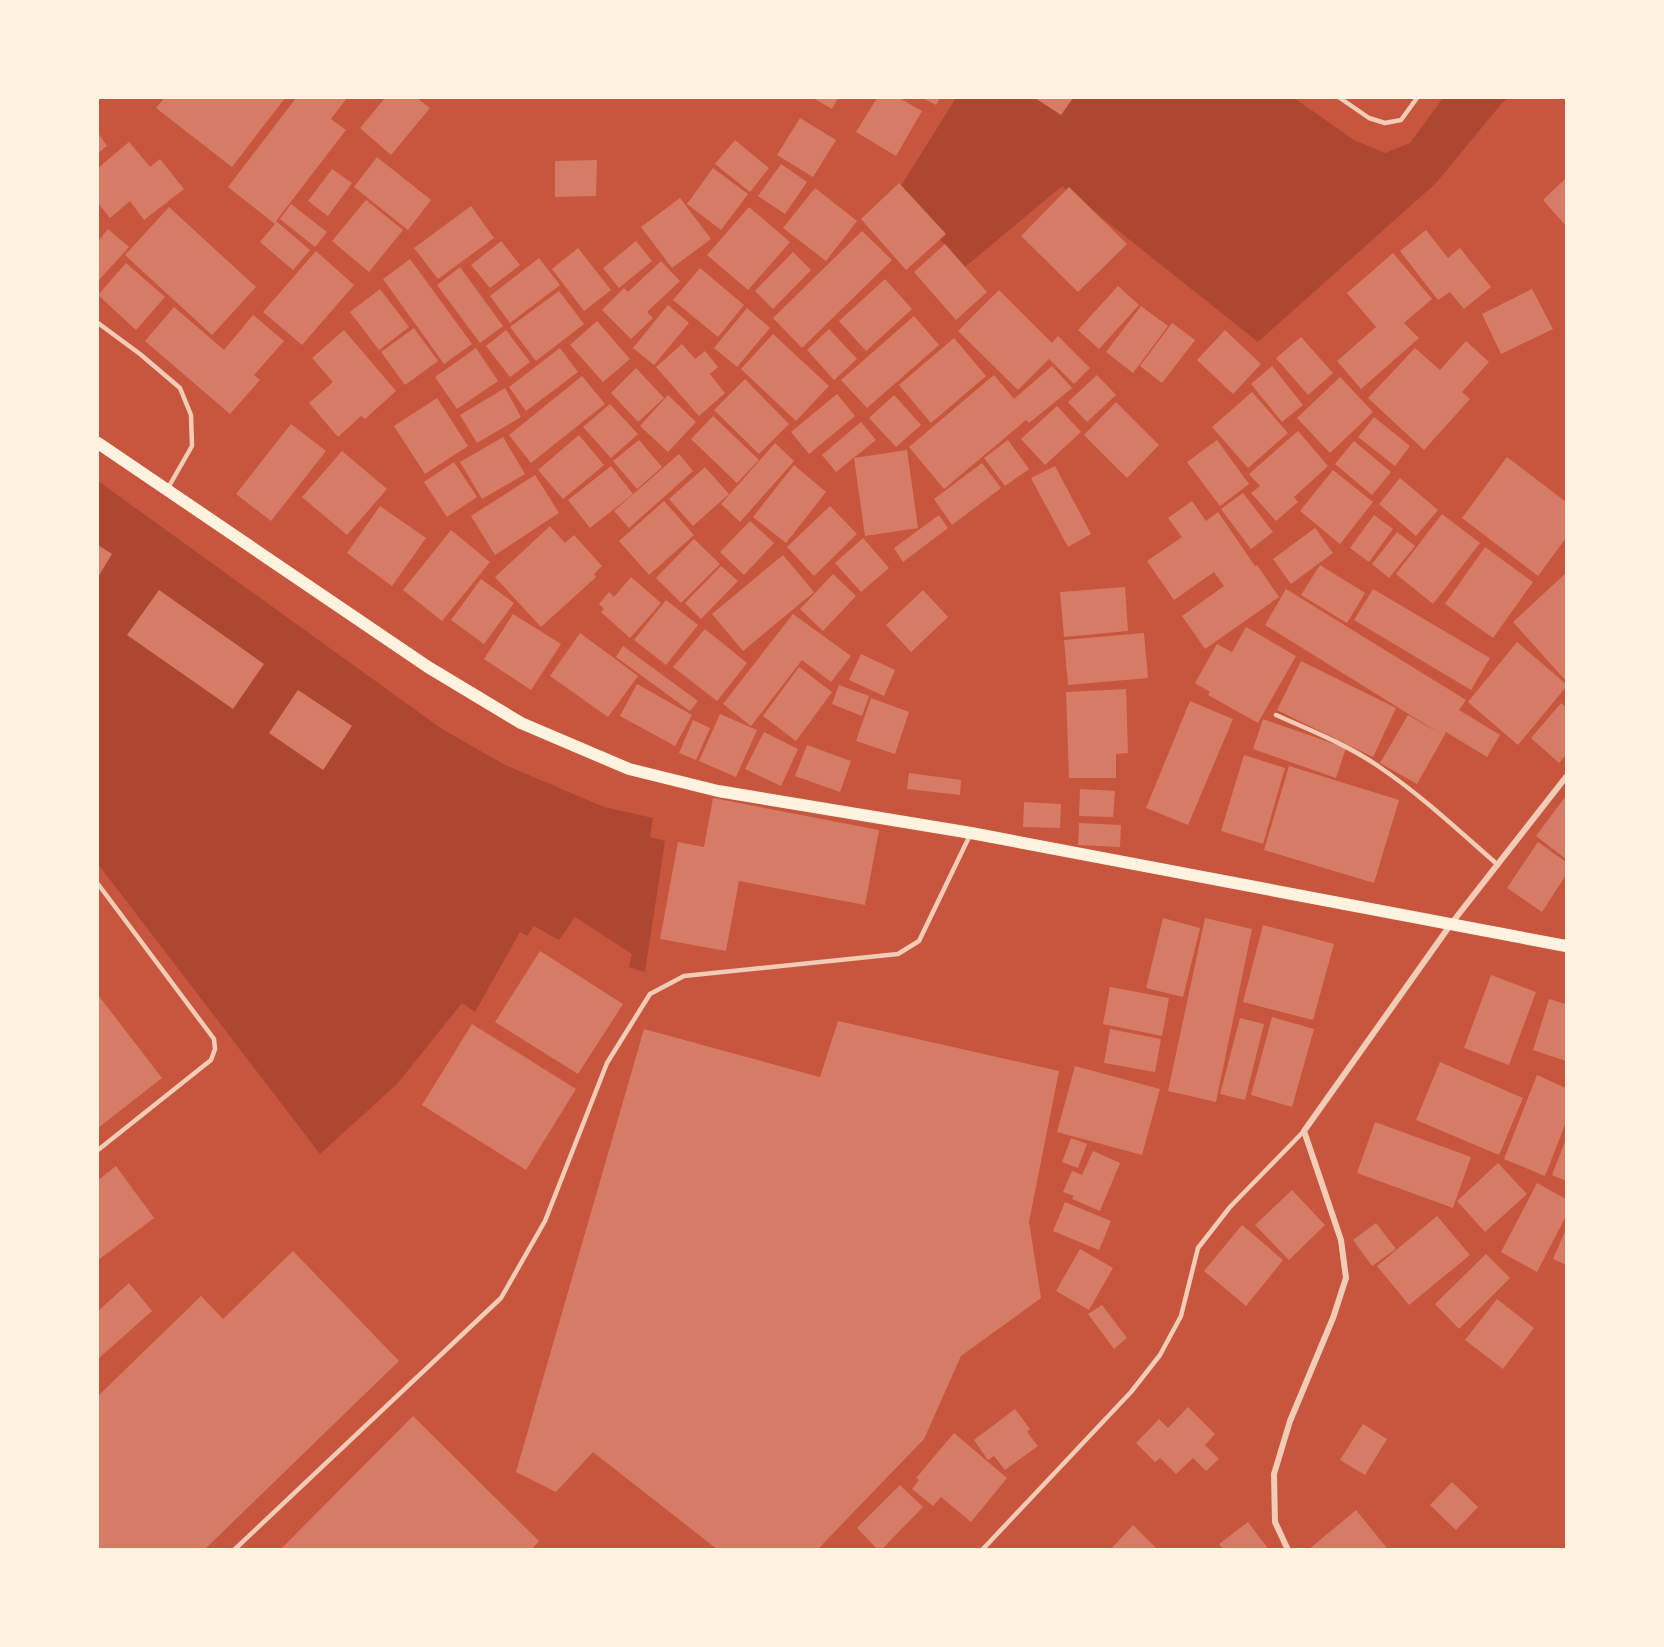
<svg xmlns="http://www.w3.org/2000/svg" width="1664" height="1647" font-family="Poppins,sans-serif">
	<rect width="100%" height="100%" fill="#c8553d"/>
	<!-- green -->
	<path fill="#ae4732" d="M956,98H1294L1354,140L1385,153L1410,143L1443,98H1508L1502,103L1436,183L1258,342L1062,186L965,267L897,192Z
		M98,481L442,729L505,765L604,807L653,818L650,837L665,841L645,972L629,967L632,954L575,917L559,940L534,926L527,936L520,932L475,1012L462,1003L397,1084L320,1154L98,864Z"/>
	<!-- building -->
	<path fill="#d67c66" d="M164,98H285L232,167L156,108Z
		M296,98H347L331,119L346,130L276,221L310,250L293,270L260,242L275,224L228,187Z
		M385,98H417L430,108L391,155L360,128Z
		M813,98H838L832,109Z
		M877,98H899L922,111L896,156L856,132Z
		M923,98H940L936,105Z
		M1035,98H1073L1061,115Z
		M800,118L836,140L813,177L777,155Z
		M98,133L107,146L98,153Z
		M735,140L769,168L750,192L715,164Z
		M129,142L150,167L160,159L184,189L144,220L130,201L110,218L98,203V168Z
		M377,157L431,200L408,230L354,187Z
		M597,160L596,196L555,197V161Z
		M781,164L807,182L785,214L758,196Z
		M713,168L748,194L721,230L687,204Z
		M332,169L352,183L328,216L308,201Z
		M1566,178V226L1543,200Z
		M899,183L946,234L906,270L861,219Z
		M1069,187L1127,244L1078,292L1021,236Z
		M815,188L857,221L826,261L783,228Z
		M680,198L711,239L672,268L641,227Z
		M366,200L403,230L369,272L332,241Z
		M291,204L327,232L315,247L280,219Z
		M471,206L494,238L438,279L414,248Z
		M169,207L256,287L212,335L125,255Z
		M749,207L790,242L748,290L707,255Z
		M108,229L129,247L99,280L98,241Z
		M1426,230L1448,258L1460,248L1491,287L1464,309L1450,292L1438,300L1400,251Z
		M862,231L892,260L802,348L773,318Z
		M501,241L520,265L490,288L471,265Z
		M636,241L652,261L619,288L603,268Z
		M945,244L987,292L956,320L914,272Z
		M578,248L611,290L584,311L552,269Z
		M316,251L354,285L302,345L263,312Z
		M793,252L811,270L773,309L755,291Z
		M1393,253L1432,299L1404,323L1419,338L1361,389L1337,361L1376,327L1347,293Z
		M539,258L560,285L510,323L490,296Z
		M410,259L472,344L444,364L383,279Z
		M661,261L680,281L647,312L653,318L631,339L602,310L624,288L628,292Z
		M126,263L165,297L136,330L98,295Z
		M460,267L503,326L480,343L437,285Z
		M700,268L744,305L718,337L673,300Z
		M885,279L912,309L866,351L839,321Z
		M1118,286L1139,305L1099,349L1078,330Z
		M380,289L409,327L379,350L350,312Z
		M1532,289L1553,329L1501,354L1482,314Z
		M999,290L1052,343L1058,336L1090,368L1074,384L1049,359L1018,390L958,331Z
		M559,291L584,324L536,361L510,327Z
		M668,305L689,323L654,365L633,348Z
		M1141,306L1168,326L1133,373L1106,352Z
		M174,307L224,350L253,315L284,341L254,375L260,380L230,414L145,341Z
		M747,308L770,328L737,367L714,348Z
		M914,316L939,345L867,408L841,380Z
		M597,321L630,359L603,382L570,345Z
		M1172,323L1195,340L1162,383L1140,366Z
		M414,328L438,361L405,385L381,352Z
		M829,329L857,359L834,380L807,350Z
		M344,330L396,391L365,419L361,416L338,437L309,403L333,382L312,358Z
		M506,330L530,362L510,377L486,346Z
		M1225,330L1261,364L1233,394L1197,360Z
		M773,334L829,386L796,421L741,369Z
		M1301,337L1333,373L1308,395L1276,358Z
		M954,338L986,376L931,423L899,385Z
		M1466,341L1489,362L1462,392L1470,399L1424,450L1368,398L1415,348L1440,370Z
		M682,344L695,359L705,351L718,367L710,374L725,393L699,416L656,367Z
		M476,348L498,381L457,409L435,377Z
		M560,348L578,372L526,411L509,387Z
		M1052,366L1072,388L1029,423L1026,420L944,489L909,447L994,375L1014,399Z
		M1272,366L1303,405L1282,422L1251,384Z
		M636,368L664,398L638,422L611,393Z
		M1097,375L1116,395L1087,422L1068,402Z
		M582,376L605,404L531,463L509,435Z
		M1340,377L1373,412L1330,453L1297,418Z
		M745,379L789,424L759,454L714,410Z
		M505,388L521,417L477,443L460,415Z
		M1252,392L1288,433L1248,468L1212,427Z
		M837,394L855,416L809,454L791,432Z
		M668,395L696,422L668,452L640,426Z
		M894,395L921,425L896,447L869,418Z
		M437,398L468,446L425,474L394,426Z
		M1116,402L1159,445L1127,478L1084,435Z
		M610,404L638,434L611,458L583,427Z
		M1057,406L1081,432L1045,465L1021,439Z
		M713,416L759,460L737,483L691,439Z
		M1374,417L1410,446L1395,466L1358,437Z
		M861,422L876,440L836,472L822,455Z
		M291,424L326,451L271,521L236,494Z
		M1298,431L1328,466L1294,497L1298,502L1276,521L1251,493L1260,486L1249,474Z
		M579,435L604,465L563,499L538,470Z
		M503,437L525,474L482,499L460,462Z
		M639,440L662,467L637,489L613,461Z
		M1008,440L1029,469L1005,486L984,458Z
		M1217,440L1249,484L1220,506L1187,462Z
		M1354,441L1391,472L1372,495L1335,464Z
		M775,443L794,461L740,522L721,504Z
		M907,450L918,528L865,536L854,458Z
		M342,451L387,489L347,535L302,497Z
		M679,454L693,471L629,528L614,511Z
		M1507,457L1566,502V538L1538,576L1462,518Z
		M454,462L477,497L447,517L424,482Z
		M982,463L1001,488L952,525L934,499Z
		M794,465L826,492L786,543L753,517Z
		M611,466L633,494L590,528L568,500Z
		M1055,466L1091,534L1068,547L1031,478Z
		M705,467L729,494L693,526L669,499Z
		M1333,470L1373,502L1340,544L1300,511Z
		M535,475L559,513L495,555L471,516Z
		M1400,478L1438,510L1416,536L1379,504Z
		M1243,493L1273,532L1251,549L1221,509Z
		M664,501L694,535L649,575L619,541Z
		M1192,501L1206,521L1218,512L1255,566L1257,565L1279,597L1205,649L1182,616L1224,586L1214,572L1174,600L1147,561L1182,537L1168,518Z
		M380,506L426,538L392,586L347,553Z
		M830,506L857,534L814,576L787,547Z
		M1442,514L1480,543L1433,604L1396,574Z
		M939,515L948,528L903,562L894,548Z
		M1374,515L1393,529L1369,562L1350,548Z
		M750,521L774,543L744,575L720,552Z
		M550,526L565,543L574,535L602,566L594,574L596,577L541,627L495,577Z
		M1315,528L1333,553L1291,584L1273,559Z
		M451,530L490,562L442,621L403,590Z
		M1397,532L1415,546L1389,578L1372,564Z
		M863,538L889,568L861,592L835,563Z
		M694,539L720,564L681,603L656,578Z
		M98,545L112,554L98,577Z
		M1485,547L1533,582L1493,638L1445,604Z
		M783,555L814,592L743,651L712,614Z
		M1320,565L1365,593L1347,623L1301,595Z
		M721,566L738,581L701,619L685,603Z
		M1566,573V681L1513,622Z
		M833,574L856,596L823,631L800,609Z
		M631,577L661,603L630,638L601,612L604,609L599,604L609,592L614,597Z
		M481,579L514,603L484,644L451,620Z
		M1125,587L1128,631L1064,637L1060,592Z
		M1286,589L1466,700L1459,710L1500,735L1487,757L1446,732L1444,736L1265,625Z
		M1373,589L1490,658L1471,690L1354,620Z
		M159,590L264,664L233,709L127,635Z
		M923,590L948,617L911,652L886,625Z
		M666,600L698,625L666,665L634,640Z
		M513,614L561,644L531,690L484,659Z
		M793,614L851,656L831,682L802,660L751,726L723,704Z
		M1246,627L1296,656L1258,723L1208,695L1210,692L1195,683L1217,644L1232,652Z
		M705,629L747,663L717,701L673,667Z
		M580,633L638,676L608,717L550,676Z
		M1144,633L1148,678L1068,685L1064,640Z
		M1517,642L1566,684V687L1518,745L1468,702Z
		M623,646L698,701L690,711L616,657Z
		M861,654L895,670L884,696L849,680Z
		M1301,661L1396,708L1373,757L1277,710Z
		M799,667L832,692L796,741L763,716Z
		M637,684L692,715L675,746L620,716Z
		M839,685L869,696L862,716L832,704Z
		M1126,689L1128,753L1116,754V778H1069L1066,692Z
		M298,690L352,726L323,770L269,733Z
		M871,698L909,712L895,754L856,741Z
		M1190,701L1233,719L1188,825L1146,808Z
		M1561,703L1566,707V755L1559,763L1531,738Z
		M720,714L757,730L736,777L699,761Z
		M1408,715L1444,736L1417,784L1380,763Z
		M1263,719L1346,748L1336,778L1253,749Z
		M693,720L710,728L696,760L679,753Z
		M764,732L798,749L781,786L745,769Z
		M807,745L851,761L840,792L795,776Z
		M1244,755L1285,768L1263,844L1221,831Z
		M1289,766L1399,800L1374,883L1264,850Z
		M909,773L961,780L960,795L907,789Z
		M1080,789L1115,791L1113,817L1079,816Z
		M1565,797L1566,798V859L1536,836Z
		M713,798L879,830L865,905L739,881L726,951L660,939L678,842L704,847Z
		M1024,802L1061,804L1060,828L1023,827Z
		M1079,823L1121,825L1120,847L1078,845Z
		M1538,842L1566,862V875L1542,912L1507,888Z
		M1163,918L1200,928L1183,997L1146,988Z
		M1205,918L1252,929L1216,1102L1168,1091Z
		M1263,925L1334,944L1313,1020L1243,1002Z
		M540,951L623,1004L578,1074L495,1022Z
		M1491,975L1536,992L1509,1065L1464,1048Z
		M1110,987L1169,998L1162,1036L1103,1024Z
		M98,995L162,1078L98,1128Z
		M1549,999L1566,1004V1061L1533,1050Z
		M1272,1017L1314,1029L1292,1107L1251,1095Z
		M1240,1018L1264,1024L1245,1100L1220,1094Z
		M838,1021L1059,1071L1029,1222L1041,1298L961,1356L924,1439L817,1550H718L593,1452L556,1492L516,1472L644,1029L820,1077Z
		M472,1024L576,1089L526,1170L422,1105Z
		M1110,1029L1161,1039L1155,1072L1104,1063Z
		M1440,1062L1523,1098L1499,1155L1416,1120Z
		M1075,1066L1160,1089L1142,1155L1057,1132Z
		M1537,1075L1566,1088V1122L1545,1176L1504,1159Z
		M1375,1122L1471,1157L1453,1208L1357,1173Z
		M1071,1138L1087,1144L1078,1168L1062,1162Z
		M1566,1139V1181L1552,1175Z
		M1093,1151L1120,1163L1100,1211L1072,1199L1074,1196L1063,1192L1072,1171L1082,1175Z
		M1498,1163L1527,1194L1485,1232L1457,1201Z
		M116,1166L154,1218L98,1260V1180Z
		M1537,1183L1566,1199V1216L1537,1272L1501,1252Z
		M1292,1190L1325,1225L1289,1260L1255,1225Z
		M1065,1202L1111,1221L1099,1250L1053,1231Z
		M1437,1216L1470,1255L1409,1305L1377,1266Z
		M1376,1223L1396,1249L1372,1266L1353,1240Z
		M1242,1225L1283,1260L1246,1306L1204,1271Z
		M1566,1229V1265L1553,1259Z
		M1080,1249L1113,1268L1089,1310L1056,1291Z
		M293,1251L399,1361L204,1550H98V1396L201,1296L223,1319Z
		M1486,1254L1510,1278L1459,1329L1435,1304Z
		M129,1283L152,1311L98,1359V1311Z
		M1497,1299L1534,1328L1503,1369L1465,1340Z
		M1102,1305L1127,1338L1114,1349L1088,1314Z
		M1188,1407L1215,1434L1205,1445L1219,1459L1206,1471L1193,1458L1176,1474L1160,1458L1155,1462L1136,1443L1159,1419L1168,1428Z
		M1015,1409L1030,1429L1027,1432L1038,1446L1005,1470L994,1456L988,1460L974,1440Z
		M413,1416L539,1541L531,1550H280Z
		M1363,1424L1387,1439L1365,1475L1340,1460Z
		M954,1433L1007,1478L971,1522L941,1497L933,1506L912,1489L919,1480L916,1478Z
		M1452,1482L1478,1507L1456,1530L1430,1505Z
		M900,1485L923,1507L881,1550H878L857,1528Z
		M1356,1510L1386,1547L1383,1550H1308Z
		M1248,1522L1269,1550H1224L1219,1544Z
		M1133,1525L1158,1550H1110Z"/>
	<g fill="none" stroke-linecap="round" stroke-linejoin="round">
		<!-- service -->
		<path stroke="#f1ccb7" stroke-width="4.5" d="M1340,98L1369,118L1385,123L1401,120L1417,98
			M98,323L140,354L180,388L191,415L192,446L168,488
			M1276,715C1310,730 1346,744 1378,766C1421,795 1459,831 1498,865
			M98,884L214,1039L215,1049L211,1060L98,1150
			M234,1550L501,1298L545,1221L607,1063L650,994L684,976L898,954L919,941L971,833
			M982,1550L1131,1392L1160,1355L1181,1316L1198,1248L1230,1207L1304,1131"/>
		<!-- minor -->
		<path stroke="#f1ccb7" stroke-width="6" d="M1288,1550L1275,1522L1274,1474L1290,1421L1333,1318L1346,1278L1341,1240L1304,1131L1451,924L1566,777"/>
		<!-- secondary -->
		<path stroke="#fff3e0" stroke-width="12" d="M98,443L428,667L521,723L629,769L718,791L971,833L1566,946"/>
	</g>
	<!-- border -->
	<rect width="1664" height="1647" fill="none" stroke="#fff3e0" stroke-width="198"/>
</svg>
